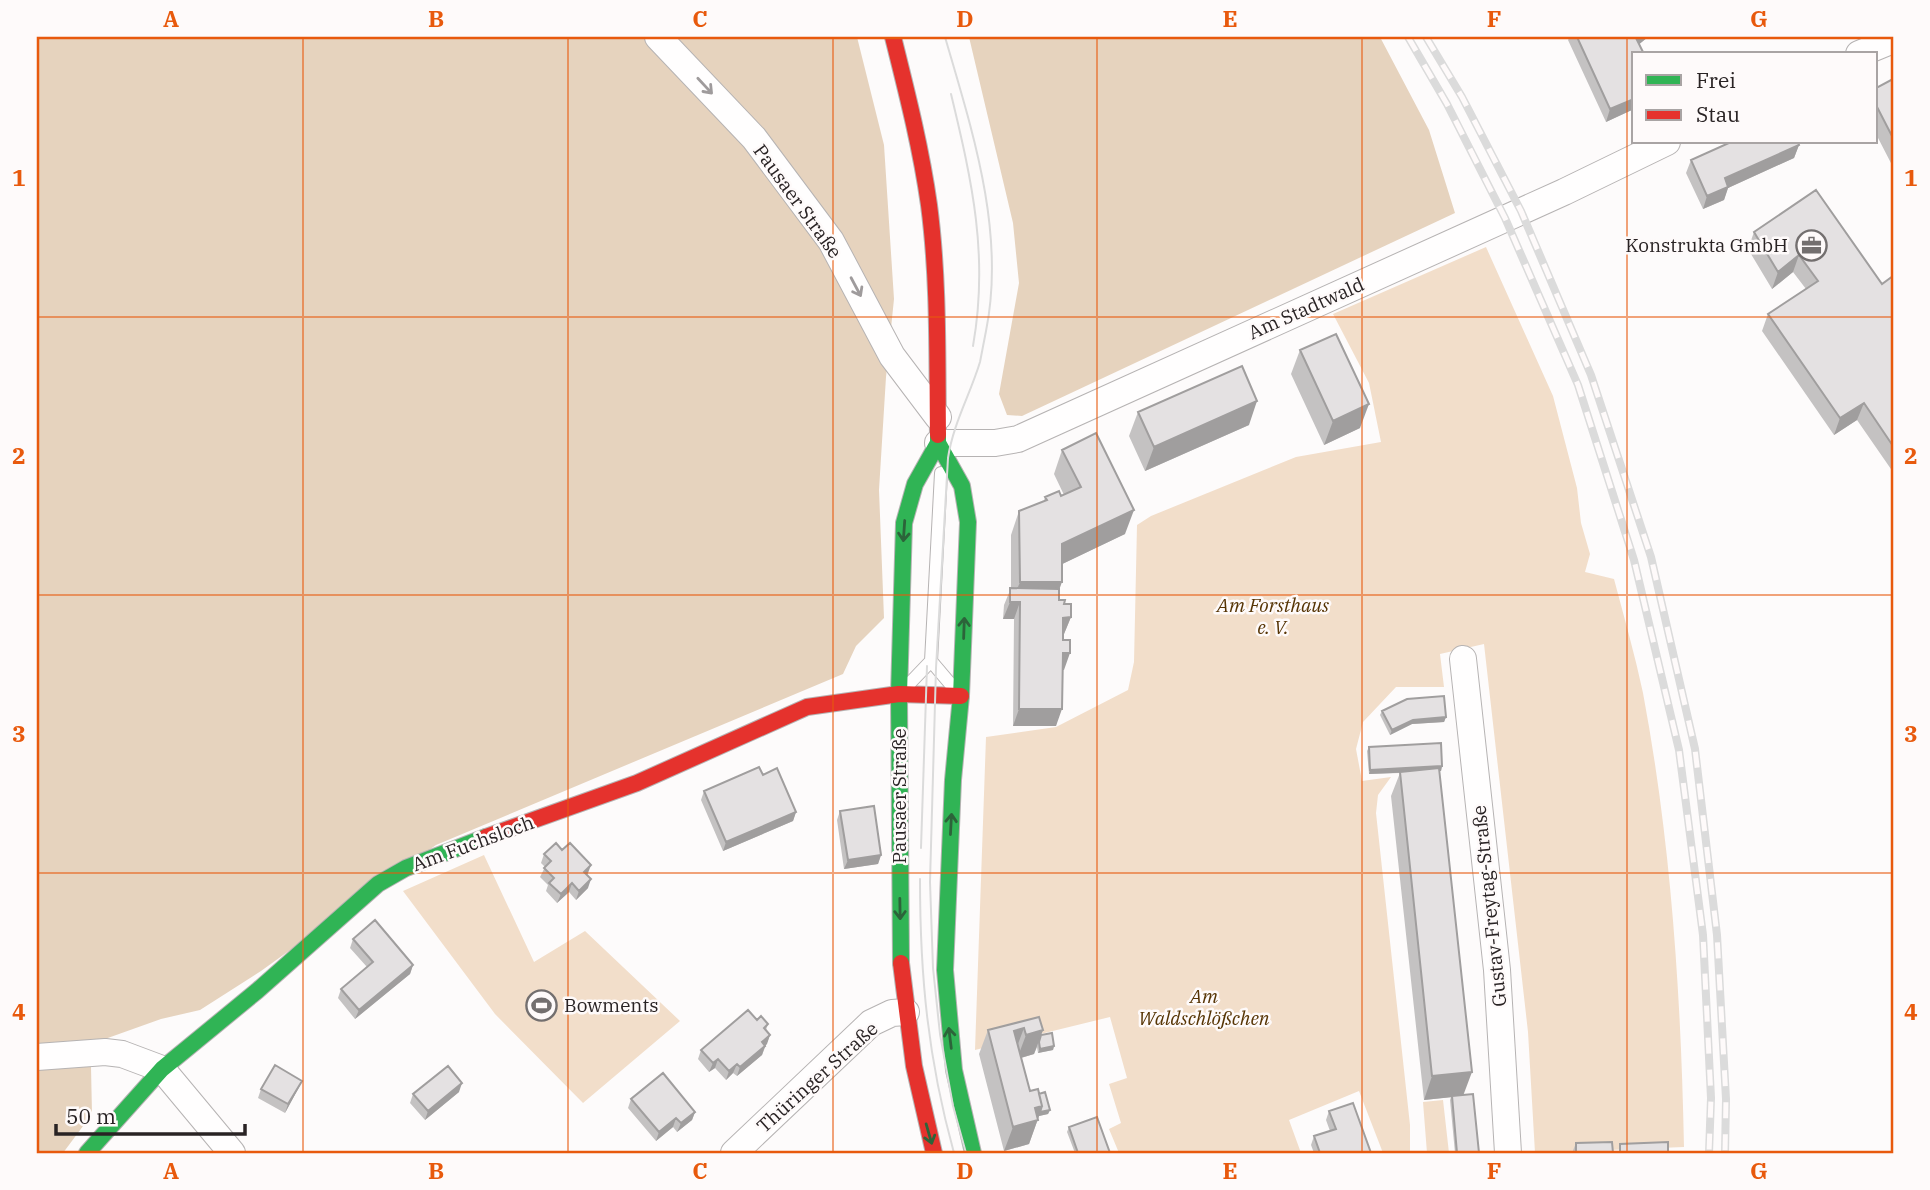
<svg xmlns="http://www.w3.org/2000/svg" width="1930" height="1190" font-family="'IBM Plex Serif',serif">
	<rect width="100%" height="100%" fill="#fdfbfb"/>
	<!-- green -->
	<path fill="#f2deca" d="M1486,247L1553,396L1577,488L1581,523L1590,554L1585,572L1614,579C1624,617 1635,655 1643,693C1671,842 1681,995 1684,1147L1535,1153L1528,1032L1484,644L1440,654L1444,687H1396L1363,722L1356,749L1362,781L1391,777L1378,795L1376,813L1410,1125V1153H1383L1359,1091L1289,1120L1301,1153H1119L1109,1129L1121,1123L1109,1084L1127,1078L1110,1017L975,1050L986,737L1056,727L1128,690L1134,662L1137,525L1151,516L1296,457L1381,442L1369,383L1333,314Z
		M484,855L534,962L585,931L680,1021L583,1103L495,1014L403,891Z
		M1443,1100L1449,1153H1427L1423,1102Z"/>
	<!-- forest -->
	<path fill="#e6d3be" d="M37,37H857L884,145L894,299L886,377L879,490L884,618L856,646L843,674L436,845L261,971L200,1010L161,1019L105,1039L91,1067L92,1114L63,1153H37Z
		M969,37H1380L1429,130L1455,213L1022,416L1007,415L999,394L1019,283L1013,223Z"/>
	<g fill="none" stroke-linecap="round" stroke-linejoin="round">
		<defs>
			<path id="lane" d="M931,661L953,687
				M909,684L931,661L941,473"/>
			<path id="street" d="M658,37L754,138L831,241L892,356L938,417
				M1859,54L1893,40
				M938,443H995L1018,439L1564,192L1667,142
				M1463,659L1497,970L1508,1153
				M37,1057L105,1052L122,1054L162,1069L232,1153
				M734,1153L871,1023L892,1013L906,1012"/>
			<path id="fast" d="M938,443L962,486L968,522L961,696L953,780L945,970L954,1070L973,1153
				M901,963L899,694L904,523L915,484L938,443V435
				M87,1153L162,1069L257,991L378,884L406,868L486,837"/>
			<path id="jam" d="M893,37C907,93 921,148 929,205C939,281 937,359 938,435
				M486,837L637,783L807,707L899,694L961,696
				M901,963L914,1066L934,1153"/>
		</defs>
		<!-- lane casing -->
		<use href="#lane" stroke="#b6b3b3" stroke-width="14"/>
		<!-- street casing -->
		<use href="#street" stroke="#b6b3b3" stroke-width="28"/>
		<!-- fast casing -->
		<use href="#fast" stroke="#b6b3b3" stroke-width="18"/>
		<!-- jam casing -->
		<use href="#jam" stroke="#b6b3b3" stroke-width="18"/>
		<!-- lane -->
		<use href="#lane" stroke="#fffefe" stroke-width="12"/>
		<!-- street -->
		<use href="#street" stroke="#fffefe" stroke-width="26"/>
		<!-- fast -->
		<use href="#fast" stroke="#30b455" stroke-width="16"/>
		<!-- jam -->
		<use href="#jam" stroke="#e5322d" stroke-width="16"/>
		<!-- tram -->
		<path stroke="#dbdbdb" stroke-width="2" d="M945,37C972,130 1006,232 986,331C984,341 982,352 980,362C970,395 953,424 948,458L936,668L930,882L933,968L940,1034L953,1106L966,1153
			M951,94C972,181 989,256 973,346
			M921,848L927,666
			M920,879C920,977 928,1059 954,1153"/>
		<defs>
			<path id="rail" d="M1408,37L1447,104L1505,218L1578,385L1634,560L1679,750L1703,935L1711,1098L1709,1153
				M1426,37L1462,97L1521,211L1591,375L1651,557L1695,749L1717,935L1726,1099L1725,1153"/>
		</defs>
		<!-- rail casing -->
		<use href="#rail" stroke="#dbdbdb" stroke-width="8"/>
		<!-- rail -->
		<use href="#rail" stroke="#fefafa" stroke-width="5" stroke-dasharray="16" stroke-linecap="butt"/>
	</g>
	<!-- wall -->
	<path fill="#c4c2c2" d="M1570,37H1648L1639,44L1634,54V109L1606,122L1568,40Z
		M1893,79V167L1876,134V88Z
		M1799,145L1794,158L1728,188L1724,200L1703,209L1686,173L1691,160Z
		M1754,232L1882,284L1893,276V472L1857,420L1834,435L1762,331L1768,314L1806,289L1793,272L1772,289L1748,249Z
		M1300,350L1360,428L1324,445L1291,374Z
		M1138,412L1249,425L1145,471L1129,436Z
		M1062,450L1125,534L1062,564L1059,600L1064,604L1071,617L1064,634L1063,635L1064,670H1062L1056,726H1013L1014,619H1003L1004,605L1011,588V535L1019,511L1044,501L1045,497L1061,496L1064,495L1054,474Z
		M1382,711L1446,717L1444,722L1412,724L1390,735L1380,715Z
		M1369,747L1442,766L1441,771H1439L1463,1095L1479,1153H1455L1450,1100L1451,1097L1424,1100L1391,796L1400,773L1369,774L1367,751Z
		M763,775L796,812L793,821L723,851L701,800L704,791Z
		M840,811L881,855L878,864L844,869L837,820Z
		M544,854L588,873L587,875L588,888L576,900L569,892L557,903L546,891L548,885L540,877L545,867L541,863Z
		M353,939L413,965L410,974L355,1019L338,998L341,989L367,967L350,948Z
		M1039,1017L1043,1030L1041,1035L1054,1046L1053,1050L1038,1053L1037,1047L1034,1054L1021,1058L1030,1091L1039,1094L1050,1110L1048,1114L1039,1116L1029,1144L1004,1151L979,1054L988,1030Z
		M757,1020L768,1024L766,1030L770,1035L762,1055L737,1076L733,1073L726,1080L715,1068L709,1072L698,1059L701,1050Z
		M302,1081L298,1089L285,1113L258,1098L261,1089Z
		M459,1092L425,1120L410,1103L413,1094Z
		M631,1099L695,1112L692,1120L677,1132L673,1127L656,1141L628,1108Z
		M1329,1111L1371,1153H1314L1311,1145L1314,1136L1330,1131L1326,1120Z
		M1069,1127L1110,1153H1075L1067,1132Z
		M1576,1143L1613,1153H1572Z"/>
	<!-- shaded-wall -->
	<path fill="#a09e9e" d="M1637,37H1648L1631,51L1636,38Z
		M1634,99V109L1606,122L1610,109Z
		M1799,145L1794,158L1728,188L1724,200L1703,209L1707,196L1725,178Z
		M1799,255L1793,272L1772,289L1778,272Z
		M1257,401L1249,425L1145,471L1154,447Z
		M1864,403L1857,420L1834,435L1840,418Z
		M1369,404L1360,428L1324,445L1333,421Z
		M1134,510L1125,534L1054,568L1062,544Z
		M1020,582H1062L1053,606L1020,602L1014,619H1003L1010,602H1012Z
		M1071,617L1064,634L1057,635L1063,618Z
		M1063,653H1070L1064,670H1056Z
		M1019,709H1062L1056,726H1013Z
		M1446,717L1444,722L1412,724L1390,735L1392,730L1413,720Z
		M1442,766L1441,771L1369,774L1370,770Z
		M796,812L793,821L723,851L726,842Z
		M881,855L878,864L844,869L848,860Z
		M591,865L588,873L581,881L584,872Z
		M591,879L588,888L576,900L579,891Z
		M572,883L569,892L557,903L561,894Z
		M413,965L410,974L355,1019L359,1010Z
		M1024,1028L1015,1052L1014,1031Z
		M1043,1030L1034,1054L1017,1059L1026,1035Z
		M770,1035L767,1044L764,1047L765,1046L762,1055L737,1076L740,1067L762,1042Z
		M1054,1046L1053,1050L1038,1053L1040,1049Z
		M718,1059L715,1068L709,1072L713,1063Z
		M737,1064L733,1073L726,1080L729,1071Z
		M1472,1072L1463,1096L1424,1100L1432,1076Z
		M302,1081L298,1089L285,1113L288,1104Z
		M462,1083L459,1092L425,1120L428,1111Z
		M1042,1106L1050,1110L1048,1114L1039,1116L1029,1144L1004,1151L1013,1127L1035,1108Z
		M695,1112L692,1120L677,1132L681,1123Z
		M676,1118L673,1127L656,1141L659,1132Z"/>
	<!-- building -->
	<path fill="#e4e1e2" stroke="#a09e9e" stroke-width="2" d="M1577,37H1637L1636,38L1644,54H1634V99L1610,109Z
		M1893,79V138L1876,105V88Z
		M1731,142H1798L1799,145L1725,178L1728,187L1707,196L1691,160Z
		M1816,190L1882,284L1893,276V446L1864,403L1840,418L1768,314L1818,281L1799,255L1778,272L1754,232Z
		M1336,334L1369,404L1333,421L1300,350Z
		M1242,366L1257,401L1154,447L1138,412Z
		M1096,433L1134,510L1062,544V582H1020L1019,511L1047,500L1045,497L1059,491L1061,496L1081,487L1062,450Z
		M1010,588L1059,589V600H1065L1064,604H1071V617L1063,618V640H1070V653H1063L1062,709H1019L1020,602H1010Z
		M1444,696L1446,717L1413,720L1392,730L1382,711L1407,699Z
		M1441,743L1442,766L1370,770L1369,747Z
		M759,767L763,775L777,768L796,812L726,842L704,791Z
		M1439,768L1472,1072L1432,1076L1400,772Z
		M874,806L881,855L848,860L840,811Z
		M556,843L562,850L570,843L591,865L584,872L591,879L579,891L572,883L561,894L549,883L554,878L544,868L551,861L544,854Z
		M375,920L413,965L359,1010L341,989L373,962L353,939Z
		M748,1010L757,1020L761,1016L768,1024L764,1028L770,1035L762,1042L765,1046L740,1067L737,1064L729,1071L718,1059L713,1063L701,1050Z
		M1039,1017L1043,1030L1026,1035L1024,1028L1014,1031L1030,1091L1038,1089L1042,1106L1035,1108L1038,1120L1013,1127L988,1030Z
		M1052,1033L1054,1046L1040,1049L1039,1042L1041,1035Z
		M275,1065L302,1081L288,1104L261,1089Z
		M448,1066L462,1083L428,1111L413,1094Z
		M663,1073L695,1112L681,1123L676,1118L659,1132L631,1099Z
		M1045,1092L1050,1110L1040,1112L1042,1106L1039,1094Z
		M1473,1094L1479,1153H1457L1452,1096Z
		M1353,1103L1371,1153H1320L1314,1136L1336,1129L1329,1111Z
		M1097,1117L1110,1153H1078L1069,1127Z
		M1612,1142L1613,1153H1576V1143Z
		M1668,1142V1153H1620V1144Z"/>
	<!-- one-way arrows -->
	<defs><path id="oneway-shaft" d="M-6 0H5M1.5-3L5.5 0L1.5 3" fill="none" stroke-width="1.6" stroke-linecap="round" stroke-linejoin="round" transform="scale(1.75)"/></defs>
	<g stroke="#9f9b9c">
		<use href="#oneway-shaft" transform="translate(705 86) rotate(47)"/>
		<use href="#oneway-shaft" transform="translate(856 287) rotate(62)"/>
	</g>
	<g stroke="#2c643a">
		<use href="#oneway-shaft" transform="translate(904 531) rotate(94)"/>
		<use href="#oneway-shaft" transform="translate(964 628) rotate(-88)"/>
		<use href="#oneway-shaft" transform="translate(951 824) rotate(-87)"/>
		<use href="#oneway-shaft" transform="translate(900 909) rotate(89)"/>
		<use href="#oneway-shaft" transform="translate(950 1038) rotate(-97)"/>
		<use href="#oneway-shaft" transform="translate(929 1134) rotate(74)"/>
	</g>
	<!-- grid -->
	<path fill="none" stroke="#e8590c" stroke-width="2" stroke-opacity="0.55" d="M303,37V1153M568,37V1153M833,37V1153M1097,37V1153M1362,37V1153M1627,37V1153M37,317H1893M37,595H1893M37,873H1893"/>
	<!-- icons -->
	<defs>
		<symbol id="office-ring" viewBox="-11 -11 22 22"><circle r="9.5" fill="#fefafa" stroke="#736f6f" stroke-width="1.5"/><path d="M-6-3h4V-5.5h4V-3h4V5H-6ZM-1-4.5V-3h2v-1.5ZM-6 0V1H6V0Z" fill="#736f6f"/></symbol>
		<symbol id="stadium-ring" viewBox="-11 -11 22 22"><circle r="9.5" fill="#fefafa" stroke="#736f6f" stroke-width="1.5"/><path d="M0-5a6.5 5 0 1 0 0 10a6.5 5 0 1 0 0-10ZM-3.5-1.8h7v3.6h-7Z" fill="#736f6f"/></symbol>
	</defs>
	<g fill-rule="evenodd">
		<use href="#office-ring" x="1794" y="228" width="35" height="35"/>
		<use href="#stadium-ring" x="524" y="988" width="35" height="35"/>
	</g>
	<g text-anchor="middle" stroke-width="5" stroke-linejoin="round" paint-order="stroke">
		<!-- street labels -->
		<g font-size="19" fill="#292324" stroke="#fefafa">
			<text transform="translate(798 201) rotate(54)" y="7">Pausaer Straße</text>
			<text transform="translate(1306 308) rotate(-24)" y="7">Am Stadtwald</text>
			<text transform="translate(899 796) rotate(-90)" y="7">Pausaer Straße</text>
			<text transform="translate(473 843) rotate(-20)" y="7">Am Fuchsloch</text>
			<text transform="translate(1489 906) rotate(-96)" y="7">Gustav-Freytag-Straße</text>
			<text transform="translate(817 1077) rotate(-42)" y="7">Thüringer Straße</text>
		</g>
		<!-- poi labels -->
		<g font-size="19" fill="#292324" stroke="#fefafa" text-anchor="end">
			<text x="1788" y="252">Konstrukta GmbH</text>
			<text x="564" y="1012" text-anchor="start">Bowments</text>
		</g>
		<!-- park labels -->
		<g font-size="19" font-style="italic" fill="#563404" stroke="#fefafa">
			<text x="1273" y="612">Am Forsthaus<tspan x="1273" dy="22">e. V.</tspan></text>
			<text x="1204" y="1003">Am<tspan x="1204" dy="22">Waldschlößchen</tspan></text>
		</g>
	</g>
	<!-- border -->
	<rect width="1930" height="1190" fill="none" stroke="#fefafa" stroke-width="77"/>
	<!-- legend -->
	<rect x="1632" y="52" width="245" height="91" fill="#fefafa" stroke="#a9a4a4" stroke-width="2"/>
	<rect x="1646" y="75" width="35" height="10" fill="#30b455" stroke="#a9a4a4" stroke-width="2"/>
	<text x="1696" y="88" font-size="21" fill="#292324">Frei</text>
	<rect x="1646" y="110" width="35" height="10" fill="#e5322d" stroke="#a9a4a4" stroke-width="2"/>
	<text x="1696" y="122" font-size="21" fill="#292324">Stau</text>
	<!-- scale -->
	<path d="M56 1124v10h189v-10" fill="none" stroke="#292324" stroke-width="3.5"/>
	<text x="66" y="1124" font-size="21" fill="#292324" stroke="#fefafa" stroke-width="5" paint-order="stroke">50 m</text>
	<rect x="38" y="38" width="1854" height="1114" fill="none" stroke="#e8590c" stroke-width="2.5"/>
	<g font-size="23" text-anchor="middle" font-weight="bold" fill="#e8590c">
		<text x="171" y="27">A</text>
		<text x="436" y="27">B</text>
		<text x="700" y="27">C</text>
		<text x="965" y="27">D</text>
		<text x="1230" y="27">E</text>
		<text x="1494" y="27">F</text>
		<text x="1759" y="27">G</text>
		<text x="19" y="186">1</text>
		<text x="1911" y="186">1</text>
		<text x="19" y="464">2</text>
		<text x="1911" y="464">2</text>
		<text x="19" y="742">3</text>
		<text x="1911" y="742">3</text>
		<text x="19" y="1020">4</text>
		<text x="1911" y="1020">4</text>
		<text x="171" y="1179">A</text>
		<text x="436" y="1179">B</text>
		<text x="700" y="1179">C</text>
		<text x="965" y="1179">D</text>
		<text x="1230" y="1179">E</text>
		<text x="1494" y="1179">F</text>
		<text x="1759" y="1179">G</text>
	</g>
</svg>
